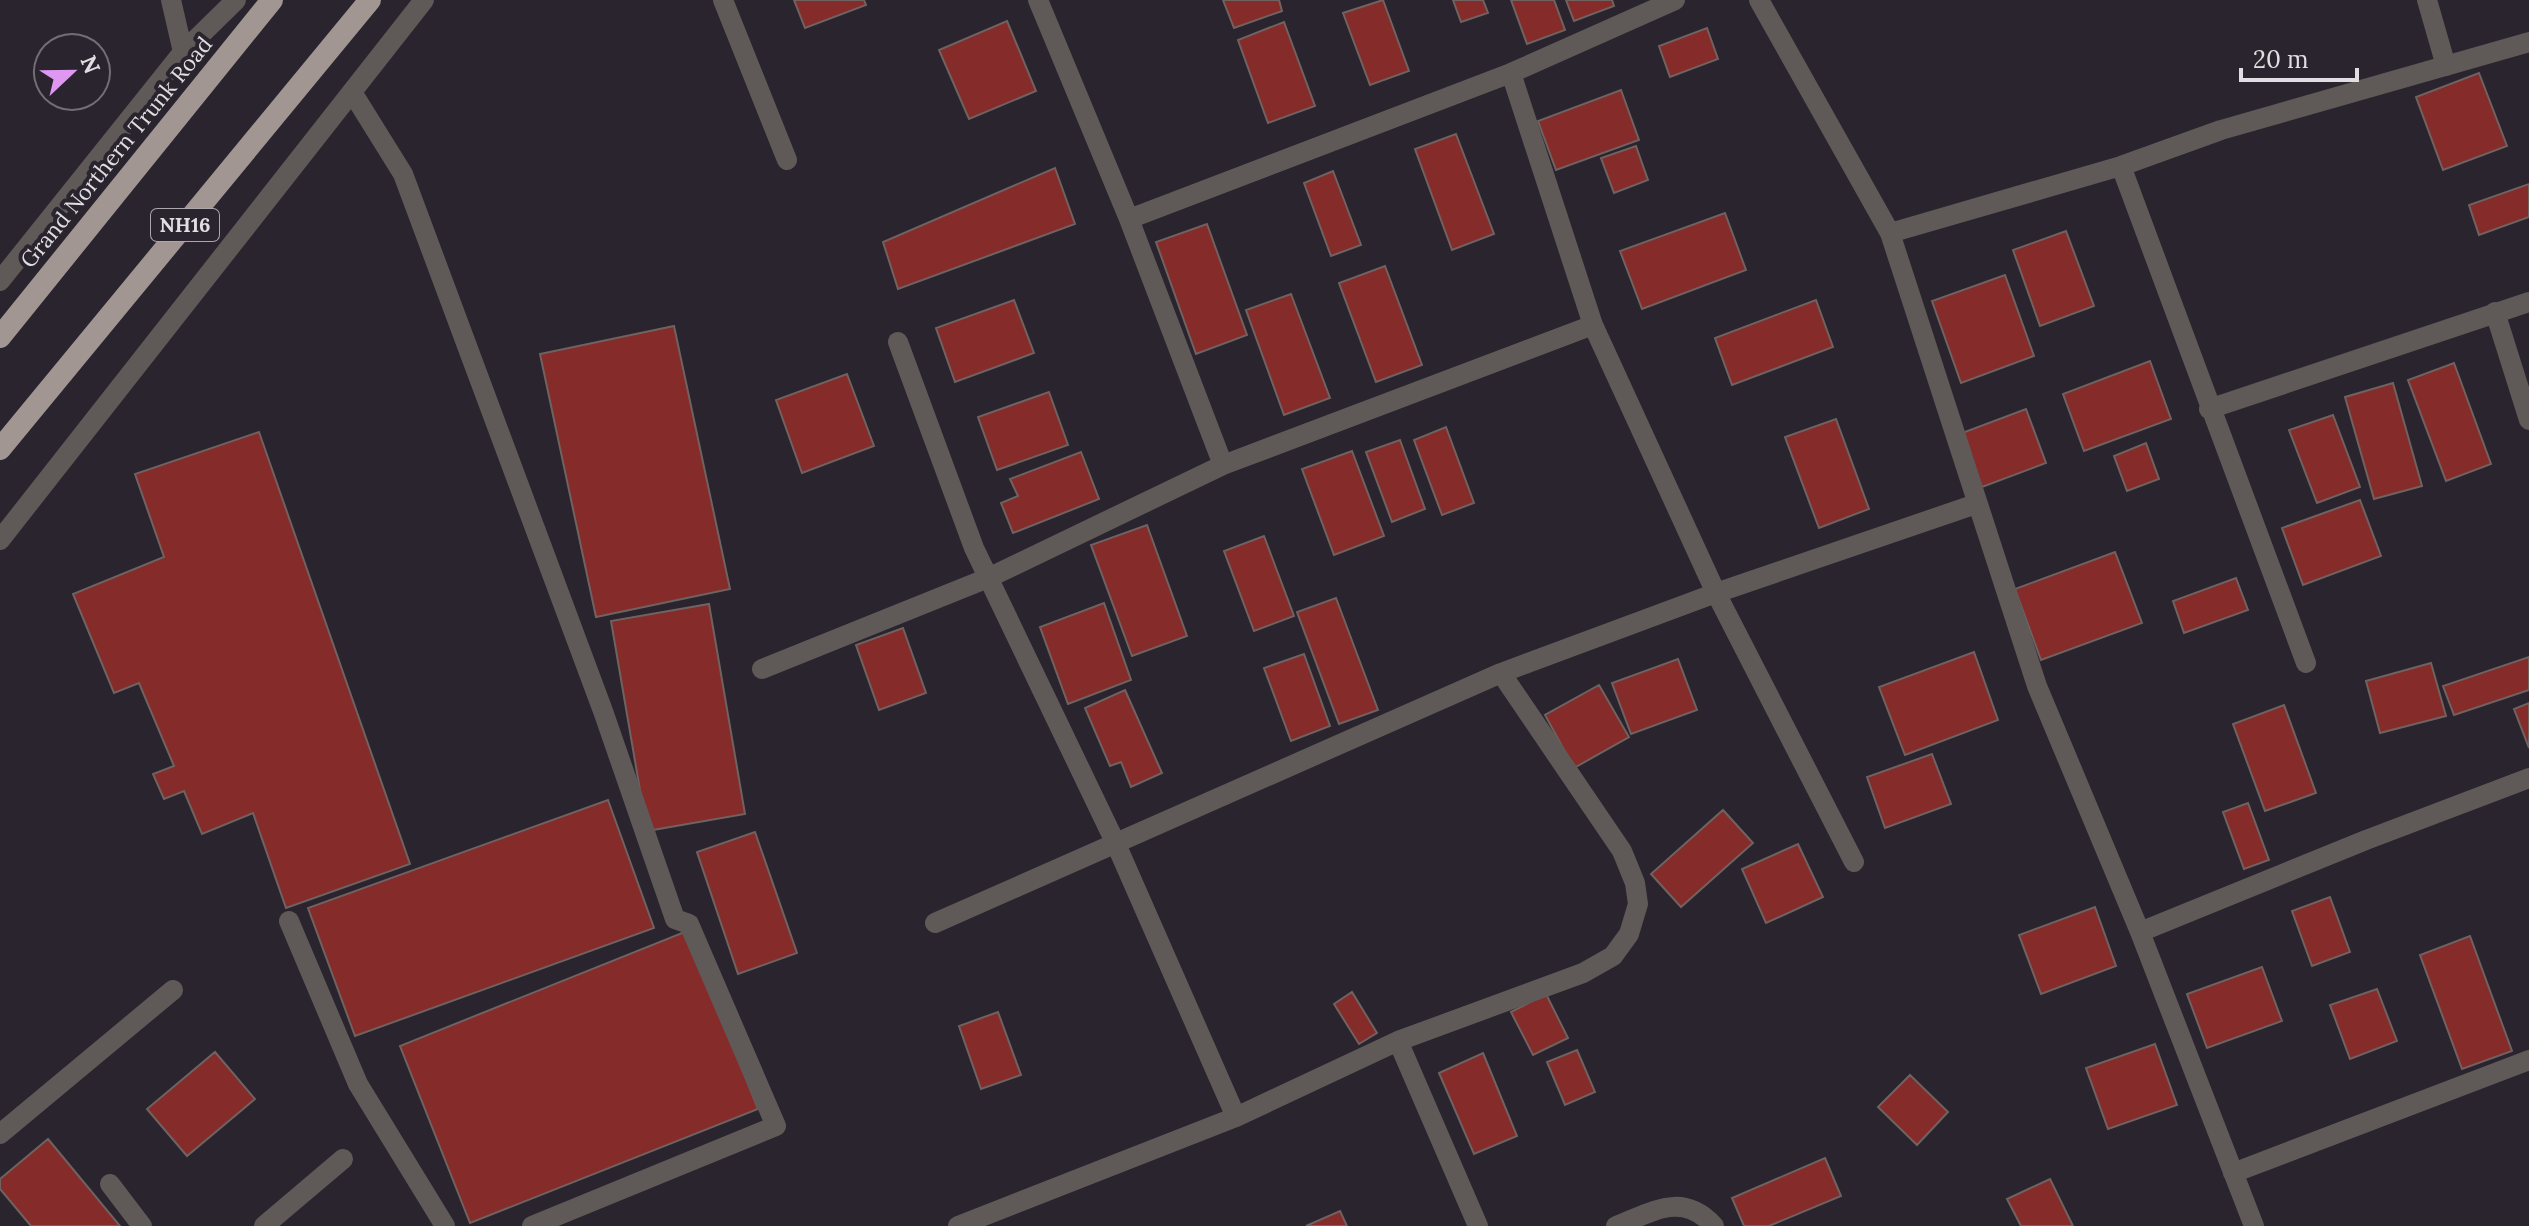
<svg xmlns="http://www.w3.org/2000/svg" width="2529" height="1226" font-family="Lora,serif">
	<rect width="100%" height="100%" fill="#29242d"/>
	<!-- building -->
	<path fill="#852b2a" stroke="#6f6261" stroke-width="2" d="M794,0H864L866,5L805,28Z
		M1223,0H1279L1282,11L1234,28Z
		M1383,0L1409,71L1370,85L1343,13Z
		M1453,0H1483L1488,13L1461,22Z
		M1511,0H1554L1565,30L1527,44Z
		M1566,0H1612L1614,6L1574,21Z
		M1007,21L1036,91L969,119L939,50Z
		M1284,22L1315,106L1268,123L1238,40Z
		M1707,28L1718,59L1670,77L1659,46Z
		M2479,73L2507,146L2443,170L2416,97Z
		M1621,90L1639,140L1556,170L1538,121Z
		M1456,134L1494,234L1452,250L1415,149Z
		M1636,146L1648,180L1614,193L1601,158Z
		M1055,168L1075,224L898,289L883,242Z
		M1333,171L1361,245L1331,256L1304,183Z
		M2529,184V217L2479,235L2469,205Z
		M1725,213L1746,270L1642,309L1620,251Z
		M1207,224L1247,335L1196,354L1156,242Z
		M2066,231L2094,306L2040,326L2013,250Z
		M1385,266L1422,365L1376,382L1339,283Z
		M2005,275L2034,356L1961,383L1932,301Z
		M1291,294L1330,398L1284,415L1246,310Z
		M1014,300L1034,353L955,382L936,328Z
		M1816,300L1833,347L1732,385L1715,338Z
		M674,326L730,589L596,617L540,354Z
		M2150,361L2171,419L2084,451L2063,394Z
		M2454,363L2491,464L2446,481L2408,380Z
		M847,374L874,446L802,473L776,400Z
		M2393,383L2422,486L2374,499L2345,397Z
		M1049,392L1068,445L997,470L978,417Z
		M2026,409L2046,463L1982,487L1962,433Z
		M2333,415L2360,487L2317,503L2289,430Z
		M1836,419L1869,509L1819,528L1785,437Z
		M1446,427L1474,503L1442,515L1414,440Z
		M259,432L410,864L286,908L253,813L202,834L184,791L164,799L153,774L174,766L139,683L114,693L73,594L164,557L135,474Z
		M1400,440L1425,509L1392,522L1366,452Z
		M2146,443L2159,479L2127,491L2114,456Z
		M1352,451L1384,536L1334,555L1302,469Z
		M1081,452L1099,499L1013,533L1001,503L1018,496L1010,479Z
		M2360,500L2381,556L2303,585L2282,528Z
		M1147,525L1187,636L1132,656L1091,545Z
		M1264,536L1294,616L1254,631L1224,551Z
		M2115,552L2142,623L2041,660L2015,589Z
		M2236,578L2248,610L2184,633L2173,601Z
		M1336,598L1378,710L1339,724L1297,612Z
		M1104,603L1131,680L1068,704L1040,627Z
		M709,604L745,814L647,831L611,621Z
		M903,628L926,693L879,710L856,645Z
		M1974,652L1998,720L1905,755L1879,687Z
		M1304,654L1330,726L1291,741L1264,668Z
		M2529,657V690L2454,715L2443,686Z
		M1678,659L1697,710L1631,734L1612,683Z
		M2431,663L2446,716L2380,733L2366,681Z
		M1599,685L1629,737L1574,768L1545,715Z
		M1125,690L1162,773L1131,787L1121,762L1110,766L1085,708Z
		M2529,703V748L2514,709Z
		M2284,705L2316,793L2265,811L2233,724Z
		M1932,754L1951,804L1885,828L1867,777Z
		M608,800L654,928L355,1036L308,908Z
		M2248,803L2269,860L2244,869L2223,812Z
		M1723,810L1753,843L1681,907L1651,874Z
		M755,832L797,953L738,974L697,852Z
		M1798,844L1823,897L1766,923L1742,869Z
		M2330,897L2350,952L2312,966L2292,911Z
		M2095,907L2116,966L2041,994L2019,935Z
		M687,931L758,1109L470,1223L400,1046Z
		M2470,936L2512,1051L2462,1069L2420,955Z
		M2262,967L2282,1021L2207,1048L2187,994Z
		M2377,989L2397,1041L2350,1059L2330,1005Z
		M1352,992L1377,1033L1359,1044L1334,1004Z
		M1546,994L1568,1038L1533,1055L1511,1012Z
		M998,1012L1021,1075L981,1089L959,1026Z
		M2155,1044L2177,1105L2108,1129L2086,1068Z
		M1577,1050L1595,1092L1565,1105L1547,1062Z
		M215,1052L255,1099L187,1156L147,1109Z
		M1483,1053L1517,1136L1474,1154L1439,1073Z
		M1910,1075L1948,1112L1917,1145L1878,1107Z
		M48,1139L120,1226H31L0,1189V1179Z
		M1825,1158L1841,1196L1769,1226H1744L1732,1198Z
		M2050,1179L2073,1226H2021L2007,1199Z
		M1340,1211L1347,1226H1306Z"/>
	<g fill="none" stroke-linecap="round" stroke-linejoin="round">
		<!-- service -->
		<path stroke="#5f5a58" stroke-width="20" d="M171,0L183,52
			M723,0L787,160
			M2427,0L2446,66
			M352,92L403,174L603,711L675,919L689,924L776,1126L532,1226
			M289,921L358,1084L445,1226"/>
		<!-- minor -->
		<path stroke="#5f5a58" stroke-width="20" d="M1038,0L1129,219L1223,465
			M1759,0L1890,233L2037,686L2140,932L2254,1226
			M1511,73L1593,325L1716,593L1854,862
			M2121,166L2306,663
			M1129,219L1511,73L1675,0
			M1890,233L2121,166L2221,130L2529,42
			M2495,312L2529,420
			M898,342L974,548L1116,844L1236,1117
			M2209,409L2529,302
			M762,669L988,578L1223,465L1593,325
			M935,923L1501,673L1716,593L1976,504
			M2140,932L2366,840L2529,778
			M1398,1041L1478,1226
			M0,1134L173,990
			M2233,1173L2529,1060
			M110,1184L142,1226
			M264,1226L343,1159
			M958,1226L1236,1117L1398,1041L1583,973L1613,956L1629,934L1638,904L1635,883L1622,851L1501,673
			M1616,1226C1653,1212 1682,1191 1714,1226"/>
		<!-- tertiary -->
		<path stroke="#5f5a58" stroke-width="20" d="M0,281L183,52L236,0
			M0,540L424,0"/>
		<!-- trunk -->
		<path stroke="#a29692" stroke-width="22" d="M0,337L272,0
			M0,449L370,0"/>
	</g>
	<g text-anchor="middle" stroke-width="8" stroke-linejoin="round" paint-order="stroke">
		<!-- shield labels -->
		<rect fill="#29242d" stroke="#aaa6ac" stroke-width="2" x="151" y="209" width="68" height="32" rx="6"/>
		<g font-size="20" font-weight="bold" fill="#e1dee3">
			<text x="185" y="232">NH16</text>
		</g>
		<!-- street labels -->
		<g font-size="22" fill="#e1dee3" stroke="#29242d">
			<text transform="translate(116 152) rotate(-51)" y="8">Grand Northern Trunk Road</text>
		</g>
	</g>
	<!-- north arrow -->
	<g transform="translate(72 72) rotate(68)"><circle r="38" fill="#29242d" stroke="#736e76" stroke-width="2"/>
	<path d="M0-6L14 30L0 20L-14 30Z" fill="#df98f1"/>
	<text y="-12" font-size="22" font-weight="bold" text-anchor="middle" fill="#e1dee3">N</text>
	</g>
	<!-- scale -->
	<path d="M2241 68v12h116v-12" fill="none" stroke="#e1dee3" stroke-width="4"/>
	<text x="2253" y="68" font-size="24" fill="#e1dee3" stroke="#29242d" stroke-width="6" paint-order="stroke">20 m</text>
</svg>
